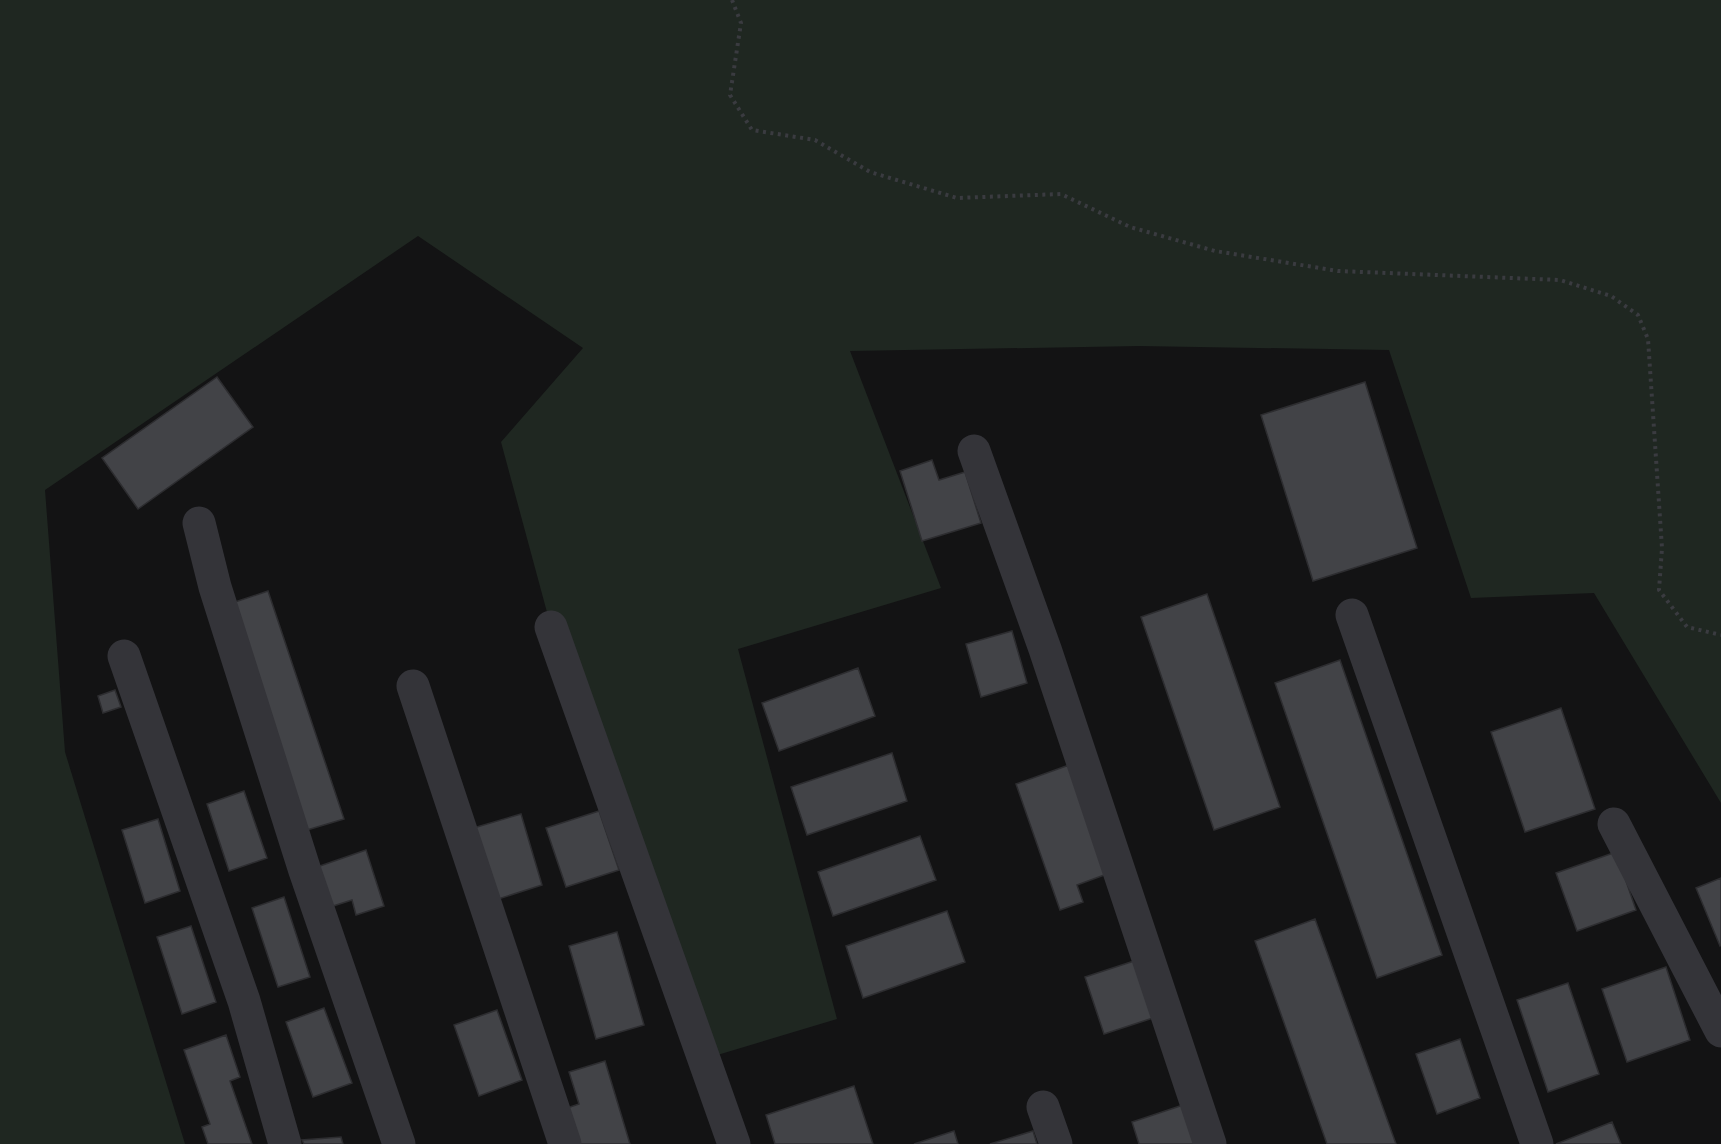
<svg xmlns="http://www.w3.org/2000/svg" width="1721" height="1144" font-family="'Source Sans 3',sans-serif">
	<rect width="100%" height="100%" fill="#131314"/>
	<!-- green -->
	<path fill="#1f2721" d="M0,0H1721V803L1594,593L1471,598L1389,350L1139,346L850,351L941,588L738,649L837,1019L704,1059L551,627L501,442L583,348L418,236L45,490L65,752L185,1144H0Z"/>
	<!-- building -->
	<path fill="#424347" stroke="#2d2d30" stroke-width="1.5" d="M217,377L253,427L138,509L102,458Z
		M1365,382L1417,548L1313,581L1261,415Z
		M932,460L939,480L965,472L981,523L922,541L900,471Z
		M268,591L344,819L307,830L232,603Z
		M1207,594L1280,807L1214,830L1141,617Z
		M1012,631L1027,683L981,697L966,644Z
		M1340,660L1442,955L1377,978L1275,683Z
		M858,668L875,716L779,751L762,703Z
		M115,690L121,707L103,713L98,696Z
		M1561,708L1595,809L1525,832L1491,732Z
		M892,753L907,801L807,835L791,787Z
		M1069,765L1107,874L1077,885L1083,902L1060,910L1016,784Z
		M244,791L267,858L229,871L207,804Z
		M599,811L619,870L566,887L546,828Z
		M521,814L542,885L492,901L470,829Z
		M158,819L180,891L145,903L122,830Z
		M920,836L936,880L833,916L818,872Z
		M366,850L384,906L356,915L352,900L330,907L317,867Z
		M1616,852L1636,910L1577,931L1556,873Z
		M1721,878V945L1720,946L1696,888Z
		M284,897L310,977L278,987L252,908Z
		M947,911L965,962L863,998L846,946Z
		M1315,919L1396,1144H1327L1255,941Z
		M191,926L216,1002L182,1014L157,937Z
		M617,932L644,1025L596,1039L569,946Z
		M1137,960L1156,1017L1104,1034L1085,977Z
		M1666,967L1690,1040L1627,1062L1602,989Z
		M1568,983L1599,1074L1548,1092L1517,1000Z
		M324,1008L352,1083L313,1097L286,1022Z
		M497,1010L522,1080L479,1096L454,1025Z
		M226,1035L240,1077L230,1081L252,1144H208L202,1127L210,1124L184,1050Z
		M1460,1039L1480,1098L1437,1114L1416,1054Z
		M605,1061L630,1144H579L567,1108L579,1104L569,1072Z
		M854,1086L873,1144H775L766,1115Z
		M1186,1104L1199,1144H1139L1132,1122Z
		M1612,1122L1621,1144H1556Z
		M954,1131L958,1144H914Z
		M1033,1131L1037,1144H990Z
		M341,1137L343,1144H304L302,1140Z"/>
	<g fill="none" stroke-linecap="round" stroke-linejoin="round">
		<!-- path -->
		<path stroke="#3a3b40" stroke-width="4" stroke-dasharray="3 4.5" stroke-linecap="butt" d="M732,0L741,23L730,95L752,130L815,140L870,172L957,198L1061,194L1130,227L1215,251L1338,271L1560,280L1611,296L1638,315L1648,339L1662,548L1659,590L1687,627L1721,635"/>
		<!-- minor -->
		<path stroke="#343439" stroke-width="33" d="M974,451L1045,649L1210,1144
			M199,523L215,587L305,871L399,1144
			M1352,615L1537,1144
			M551,627L734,1144
			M124,656L244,1001L285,1144
			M413,686L565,1144
			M1614,824L1721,1031
			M1043,1107L1056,1144"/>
	</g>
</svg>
